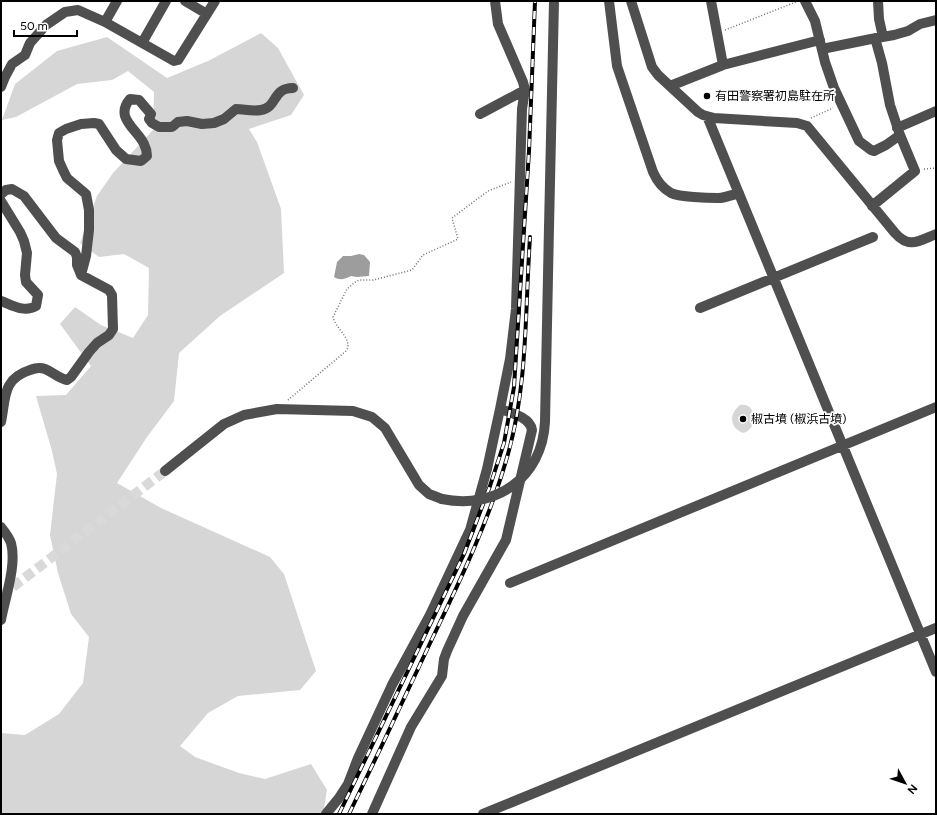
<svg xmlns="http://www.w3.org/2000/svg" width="937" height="815" font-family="Figtree,'Noto Sans JP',sans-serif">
	<rect width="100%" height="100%" fill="#fff"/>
	<!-- green -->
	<path fill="#d6d6d6" d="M261,33L278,48L304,95L291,115L249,129L257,142L281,209L284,273L220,316L179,353L174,401L147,437L117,483L161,508L270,557L284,574L316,671L300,690L238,696L208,713L180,746L195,757L239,773L265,779L311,764L327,790L323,814H1V733L25,735L59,714L83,683L89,637L71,614L58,573L50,535L57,474L52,451L36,396L66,395L91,366L60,324L75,307L101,325L133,338L148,315L149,268L124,254L99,257L80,243L97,196L113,173L153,130L154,92L128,71L112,80L77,84L16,117L2,120L15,84L57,51L107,37L167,78L208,61Z
		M740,405C758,402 758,430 743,433C729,427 729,414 740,405Z"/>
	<!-- water -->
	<path fill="#9d9d9d" d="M359,254L364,255L370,262L369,276L357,277L351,276C345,279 340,281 334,277L337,262L343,256H351Z"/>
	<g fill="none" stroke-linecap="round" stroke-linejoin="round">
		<!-- minor-tunnel -->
		<path stroke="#d9d9d9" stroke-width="10" stroke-dasharray="10 5" stroke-linecap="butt" d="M1,596L165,471"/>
		<!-- path -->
		<path stroke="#717171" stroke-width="1.5" stroke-dasharray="1 2" stroke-linecap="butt" d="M725,30L796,2
			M811,118L833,108
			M924,169L936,168
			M288,400L346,351C354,340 335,328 333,317L347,289L354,283L359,280H373L412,270L423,255L458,239L452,218L488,191L511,182"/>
		<!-- minor -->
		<path stroke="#4f4f4f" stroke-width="10" d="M185,1L207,14
			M609,1L617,66L653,172C657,181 662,188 671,193C679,197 708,198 718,198C725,198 732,195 739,193
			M631,1L652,67L658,75L698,112L703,115L714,118L797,123L807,126L895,233C909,249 919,241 936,234
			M711,1L723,65
			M805,1L815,21L825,62L834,88L859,141L871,150L874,151L886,145L900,135
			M878,1L879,19L883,37
			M105,22L117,1
			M142,43L166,1
			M822,49L871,39L894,35L908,31L920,24L936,20
			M670,86L723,65L820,40
			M1,87L5,77L12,64L25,55L30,43L46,25L65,12L78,10L105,22L174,61L178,60L215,1
			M480,114L525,90
			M707,116L936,672
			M897,128L936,111
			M1,194L6,190L12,189L24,196L56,238L75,252L77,257V265L81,275L109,290L112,295L113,329L109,335L97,343L89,352L71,377L67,380C58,378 53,372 45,369C40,367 35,368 30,370C2,379 6,398 1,422
			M1,201L20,232L24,241L27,253L25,275L26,282L38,295L36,306C24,313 12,305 1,301
			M872,206L915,171L900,135L890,105L882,63L875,38
			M549,227L554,1
			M81,275L86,256L89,230V210L86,194L67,178L63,170L59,161L57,140L59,133L66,129L81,124L94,123L99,124L116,150L126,159L141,161L147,156C147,152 146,148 144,144C137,129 114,118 130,99L139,100L151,114L149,119L152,123L159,127H172L178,122L187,121L202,124L214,123L224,119L236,109C244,109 252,112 261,110C278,107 272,88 293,88
			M700,308L873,237
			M165,471L224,424L244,415L277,409L353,411L372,417L385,428L419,485L429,494L442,499
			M1,527C5,532 9,537 11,543C17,565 5,598 1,620
			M510,583L936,407
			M326,814L339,798L348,784L358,758L392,685L430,615L470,530L487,469L500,409L510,359L516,309L522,109L525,90L523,82L498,24L495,1
			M372,814L411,727L442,676L444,659L447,651L463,616L506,540L532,430C530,417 511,413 500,409
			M483,814L936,628"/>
		<defs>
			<path id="rail" d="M339,814L464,554L490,486L504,443L514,387L529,151L535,1
				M349,814C377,756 405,697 432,639C461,579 490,518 508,454C528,383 525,309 530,237"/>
		</defs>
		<!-- rail casing -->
		<use href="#rail" stroke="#000" stroke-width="4"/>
		<!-- rail -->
		<use href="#rail" stroke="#fff" stroke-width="2.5" stroke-dasharray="8" stroke-linecap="butt"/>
		<!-- minor-bridge -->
		<path stroke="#4f4f4f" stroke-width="10" d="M442,499C496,510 542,478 545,422L549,227"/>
	</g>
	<!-- markers -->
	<g fill="#000" stroke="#fff" stroke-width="1.5">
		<circle cx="707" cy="96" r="4"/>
		<circle cx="743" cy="419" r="4"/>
	</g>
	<g text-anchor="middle" stroke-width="3.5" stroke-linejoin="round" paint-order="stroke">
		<!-- poi labels -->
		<g font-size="12" fill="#000" stroke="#fff" text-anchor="start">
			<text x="715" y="100">有田警察署初島駐在所</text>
			<text x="751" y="423">椒古墳 (椒浜古墳)</text>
		</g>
	</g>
	<!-- border -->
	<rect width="937" height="815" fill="none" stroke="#000000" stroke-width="4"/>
	<!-- north arrow -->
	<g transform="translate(905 783) rotate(130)" stroke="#ffffff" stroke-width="3" paint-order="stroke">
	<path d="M0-3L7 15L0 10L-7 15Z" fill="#000000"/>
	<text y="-6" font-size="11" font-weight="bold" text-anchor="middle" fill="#000000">N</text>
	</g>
	<!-- scale -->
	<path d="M14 30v6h63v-6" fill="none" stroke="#000000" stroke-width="2"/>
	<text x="20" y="30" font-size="12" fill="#000000" stroke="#ffffff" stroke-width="3" paint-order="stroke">50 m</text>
</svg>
